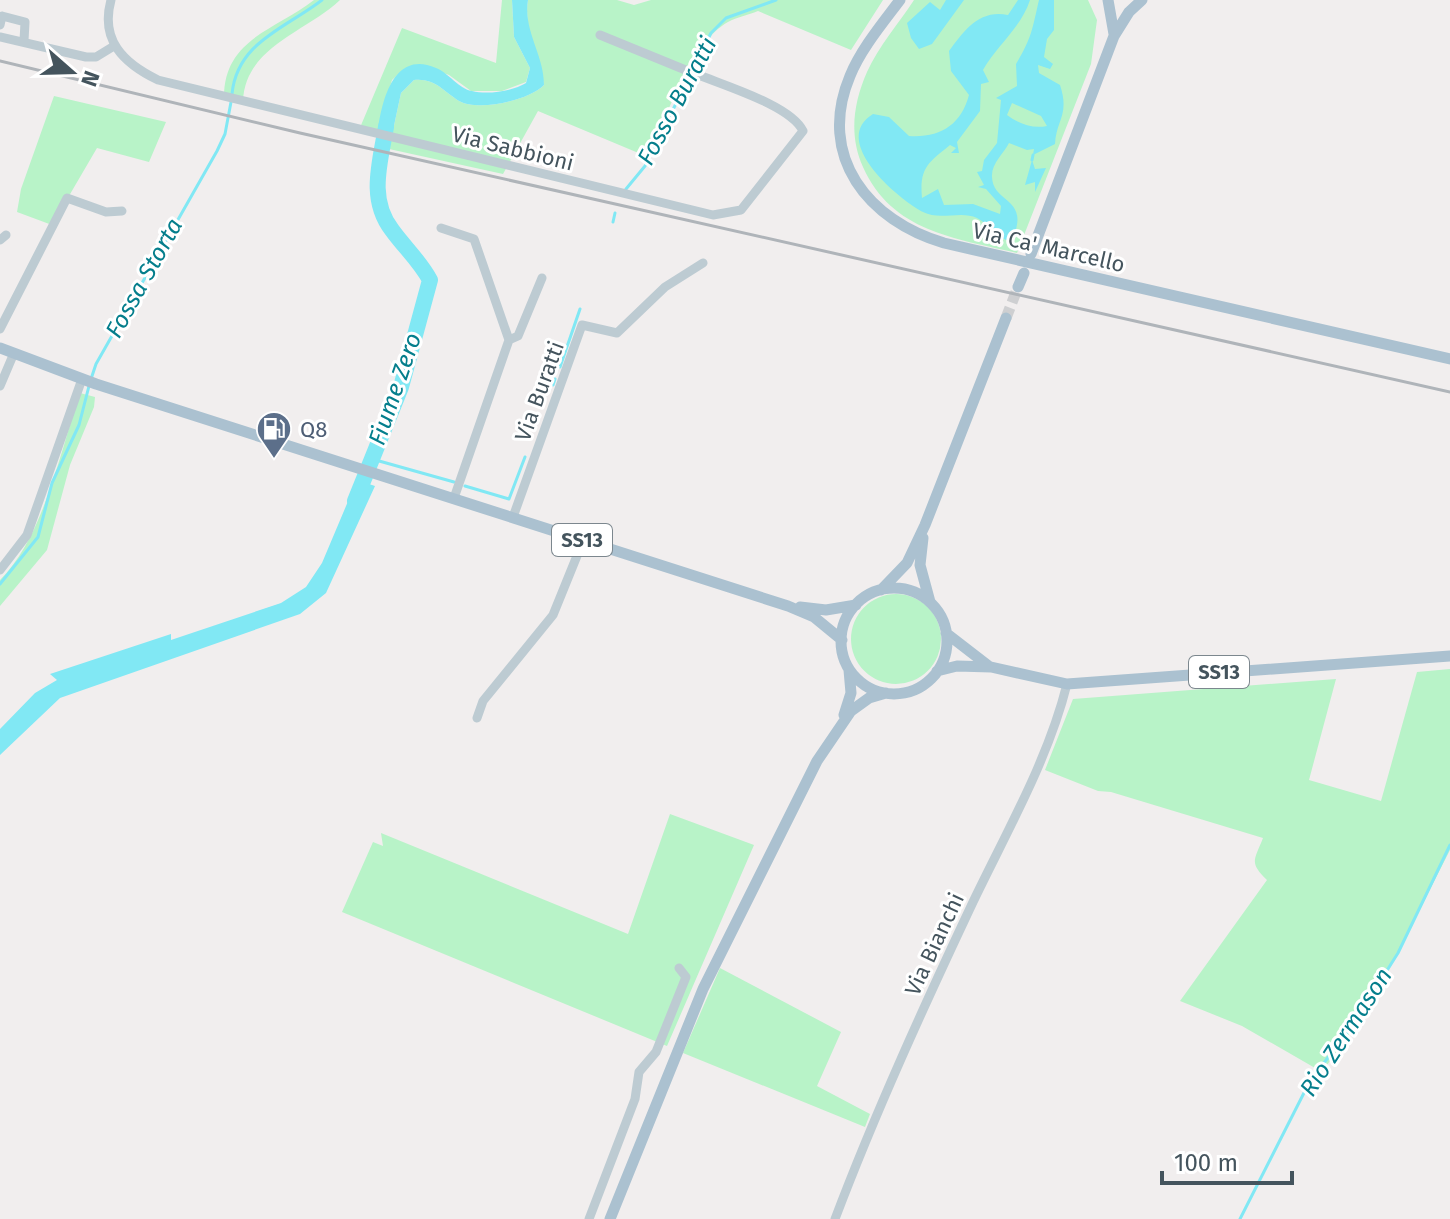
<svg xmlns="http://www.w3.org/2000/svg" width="1450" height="1219" font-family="'Fira Sans',sans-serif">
	<rect width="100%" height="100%" fill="#f1eeee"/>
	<!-- green -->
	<path fill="#b8f3c8" d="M314,0H340C306,32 245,47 243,101L224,97C224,38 278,29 314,0Z
		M502,0H512L514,37L530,68L526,82L502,91H471L449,75L420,65L404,69L392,80L377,134L359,130L402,28L496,63Z
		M528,0H617L634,5L651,0H883L851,50L758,11C748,15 737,17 728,22C691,42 665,121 648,157L538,111L503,174L389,149L401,93L414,80C435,78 443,91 459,101C479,112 530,100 544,85C539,56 523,29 528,0Z
		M914,0H1088L1097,20L1091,64L1017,253C955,238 892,232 863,167C849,136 853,104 867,72C878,47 899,23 914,0Z
		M54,96L166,122L149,162L97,148L52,225L17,212L21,189Z
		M80,393L95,397L94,407L70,465L47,550L0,606V580C44,536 60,452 80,393Z
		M851 639a45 45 0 1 1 90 0a45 45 0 1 1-90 0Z
		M1450,669V850L1372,1003L1322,1072L1242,1026L1180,1001L1267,880C1249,862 1254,861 1263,838L1111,792L1098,791L1045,770L1073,699L1336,679L1309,780L1381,801L1417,672Z
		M670,814L754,845L667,1046L342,912L373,842L383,846L381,833L628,934Z
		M720,968L841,1032L817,1086L870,1114L865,1127L683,1053Z"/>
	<!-- water -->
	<path fill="#81e8f4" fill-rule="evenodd" d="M512,0H528C523,31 544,54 544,85C530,100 479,112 459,101C443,91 435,78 414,80L401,93L389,149L376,146C379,115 388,47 436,68C449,73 459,89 472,91C488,95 513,91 526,83L530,68L514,37Z
		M946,0H964L932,44L919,49L911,38L907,23L930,2L940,10Z
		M1018,0H1030C1021,28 997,45 983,70L989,82L981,84L980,111L957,142L959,153H951L956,148L950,145C930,162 919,166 922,198L938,189L944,205L973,204L1000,214L1001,206L986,189L978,187L984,185L977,172L982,171L984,160L997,143L1001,100L996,98L1017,86L1016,64C1032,37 1032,30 1039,0H1054V30L1047,39L1044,57L1053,64L1050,69L1038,65L1039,73L1060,85C1070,115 1056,120 1055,144L1033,155L1034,149L1027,150L1009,143C1004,153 991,164 992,177C993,204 1030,197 1013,238L1006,240C994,235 989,224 977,218C961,210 940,221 923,212C898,199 829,141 873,114L889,117L909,136C940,138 961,125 969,95L951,71L949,51C964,31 979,9 1008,15ZM1012,103L1041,116L1047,126C1033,129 1019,124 1007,115Z
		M1032,160L1035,169L1046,168L1035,192V182L1025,185Z
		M357,480L375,486L326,593L300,614L60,698L0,755V729L35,693L57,680L50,674L171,634V640L281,603L306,587L322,563Z"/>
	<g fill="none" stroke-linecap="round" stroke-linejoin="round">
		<!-- stream -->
		<path stroke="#81e8f4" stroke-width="3" d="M232,94C237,42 286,28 322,0
			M1032,160L1033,155
			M626,189L645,166L711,33L726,18L776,0
			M613,222L615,213
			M560,367L580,309
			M91,379L96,364L217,151L225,134L231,102
			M553,385L555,379
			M372,459L454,482
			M465,486L509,499L525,457
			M0,584L38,537L52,483L79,425L89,386
			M1240,1219L1310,1081L1350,1029L1398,953L1450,845"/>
		<!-- river -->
		<path stroke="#81e8f4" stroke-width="16" d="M355,501L401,387L430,280C419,260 405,248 392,230C368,199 380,163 386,127"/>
		<!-- major-tunnel -->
		<path stroke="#cecfd1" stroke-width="11" stroke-dasharray="11 5.5" stroke-linecap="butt" d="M1006,318L1018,287"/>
		<!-- minor -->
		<path stroke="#bdcbd2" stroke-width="9" d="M111,0C100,40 123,63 158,80L713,215L741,210L803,131C791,105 722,85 694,73
			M0,25L2,16L25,22L24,41
			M600,35L688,71
			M0,37L86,57H96L114,46
			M441,228L474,239L509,340L454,498
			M0,240L6,235
			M0,329L67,198L106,212L122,211
			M509,340L518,336L542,278
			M0,386L14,353
			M513,517L582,325L617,333L665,287L703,263
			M0,570L27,535L82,379
			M477,718L483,701L553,615L583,541
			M589,1219L635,1099L639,1072L656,1052L686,977L679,968
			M835,1219C876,1111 924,1006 973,902C1007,831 1048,760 1067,684"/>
		<!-- major -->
		<path stroke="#abc1d0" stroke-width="11" d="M900,0C882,24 861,49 850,76C816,157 869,221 944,243L1450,359
			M1108,0L1114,34
			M1031,254L1114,36L1129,12L1142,0
			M1018,287L1024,273
			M0,348L96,384L788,606L814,617L842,640
			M923,538L920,565L930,602
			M841 641a53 53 0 1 1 106 0a53 53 0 1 1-106 0Z
			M881,590L907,563L925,525L1006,318
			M800,607L826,610L856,605
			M946,633L990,667
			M937,671L957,666L991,667L1067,684L1450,656
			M844,715L851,693L849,670
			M610,1219L703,989L817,761L851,711L869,698L886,693"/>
		<!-- rail -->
		<path stroke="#afb4b9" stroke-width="3" d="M0,61L300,133L1450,392"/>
	</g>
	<!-- icons -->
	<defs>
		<symbol id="fuel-pin" viewBox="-11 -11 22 30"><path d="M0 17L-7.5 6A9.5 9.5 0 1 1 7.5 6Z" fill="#5c6f8a" stroke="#fff"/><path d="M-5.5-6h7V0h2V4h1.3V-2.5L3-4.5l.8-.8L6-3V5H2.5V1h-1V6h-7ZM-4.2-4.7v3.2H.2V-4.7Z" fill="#fff"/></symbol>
	</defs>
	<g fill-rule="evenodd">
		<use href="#fuel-pin" x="254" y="409" width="40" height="54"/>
	</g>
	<g text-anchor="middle" stroke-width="6" stroke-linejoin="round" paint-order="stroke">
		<!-- shield labels -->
		<g fill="#fff" stroke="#7c878e" stroke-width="2">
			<rect x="552" y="524" width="60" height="32" rx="6"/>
			<rect x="1189" y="656" width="60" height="32" rx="6"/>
		</g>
		<g font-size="20" font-weight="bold" fill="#44545d">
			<text x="582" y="547">SS13</text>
			<text x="1219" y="679">SS13</text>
		</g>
		<!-- street labels -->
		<g font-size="22" fill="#44545d" stroke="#fff">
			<text transform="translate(513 148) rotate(14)" y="8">Via Sabbioni</text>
			<text transform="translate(1049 247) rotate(13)" y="8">Via Ca' Marcello</text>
			<text transform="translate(539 391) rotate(-70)" y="8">Via Buratti</text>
			<text transform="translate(934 944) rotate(-65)" y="8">Via Bianchi</text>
		</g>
		<!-- service labels -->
		<g font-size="22" fill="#4e5e75" stroke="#fff" text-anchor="start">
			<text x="300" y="437">Q8</text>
		</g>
		<!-- water labels -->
		<g font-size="24" font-style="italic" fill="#047e8c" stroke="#fff">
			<text transform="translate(677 101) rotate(-62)" y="8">Fosso Buratti</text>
			<text transform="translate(144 278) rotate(-61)" y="8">Fossa Storta</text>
			<text transform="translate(395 389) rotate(-71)" y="8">Fiume Zero</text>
			<text transform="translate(1346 1032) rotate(-57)" y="8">Rio Zermason</text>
		</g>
	</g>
	<!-- north arrow -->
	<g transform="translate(72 72) rotate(110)" stroke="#ffffff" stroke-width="6" paint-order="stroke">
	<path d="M0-6L14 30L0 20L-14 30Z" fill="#44545d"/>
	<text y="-12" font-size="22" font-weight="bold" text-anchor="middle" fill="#44545d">N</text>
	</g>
	<!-- scale -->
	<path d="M1162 1171v12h130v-12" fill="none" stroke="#44545d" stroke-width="4"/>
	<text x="1174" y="1171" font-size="24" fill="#44545d" stroke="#ffffff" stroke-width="6" paint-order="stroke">100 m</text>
</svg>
